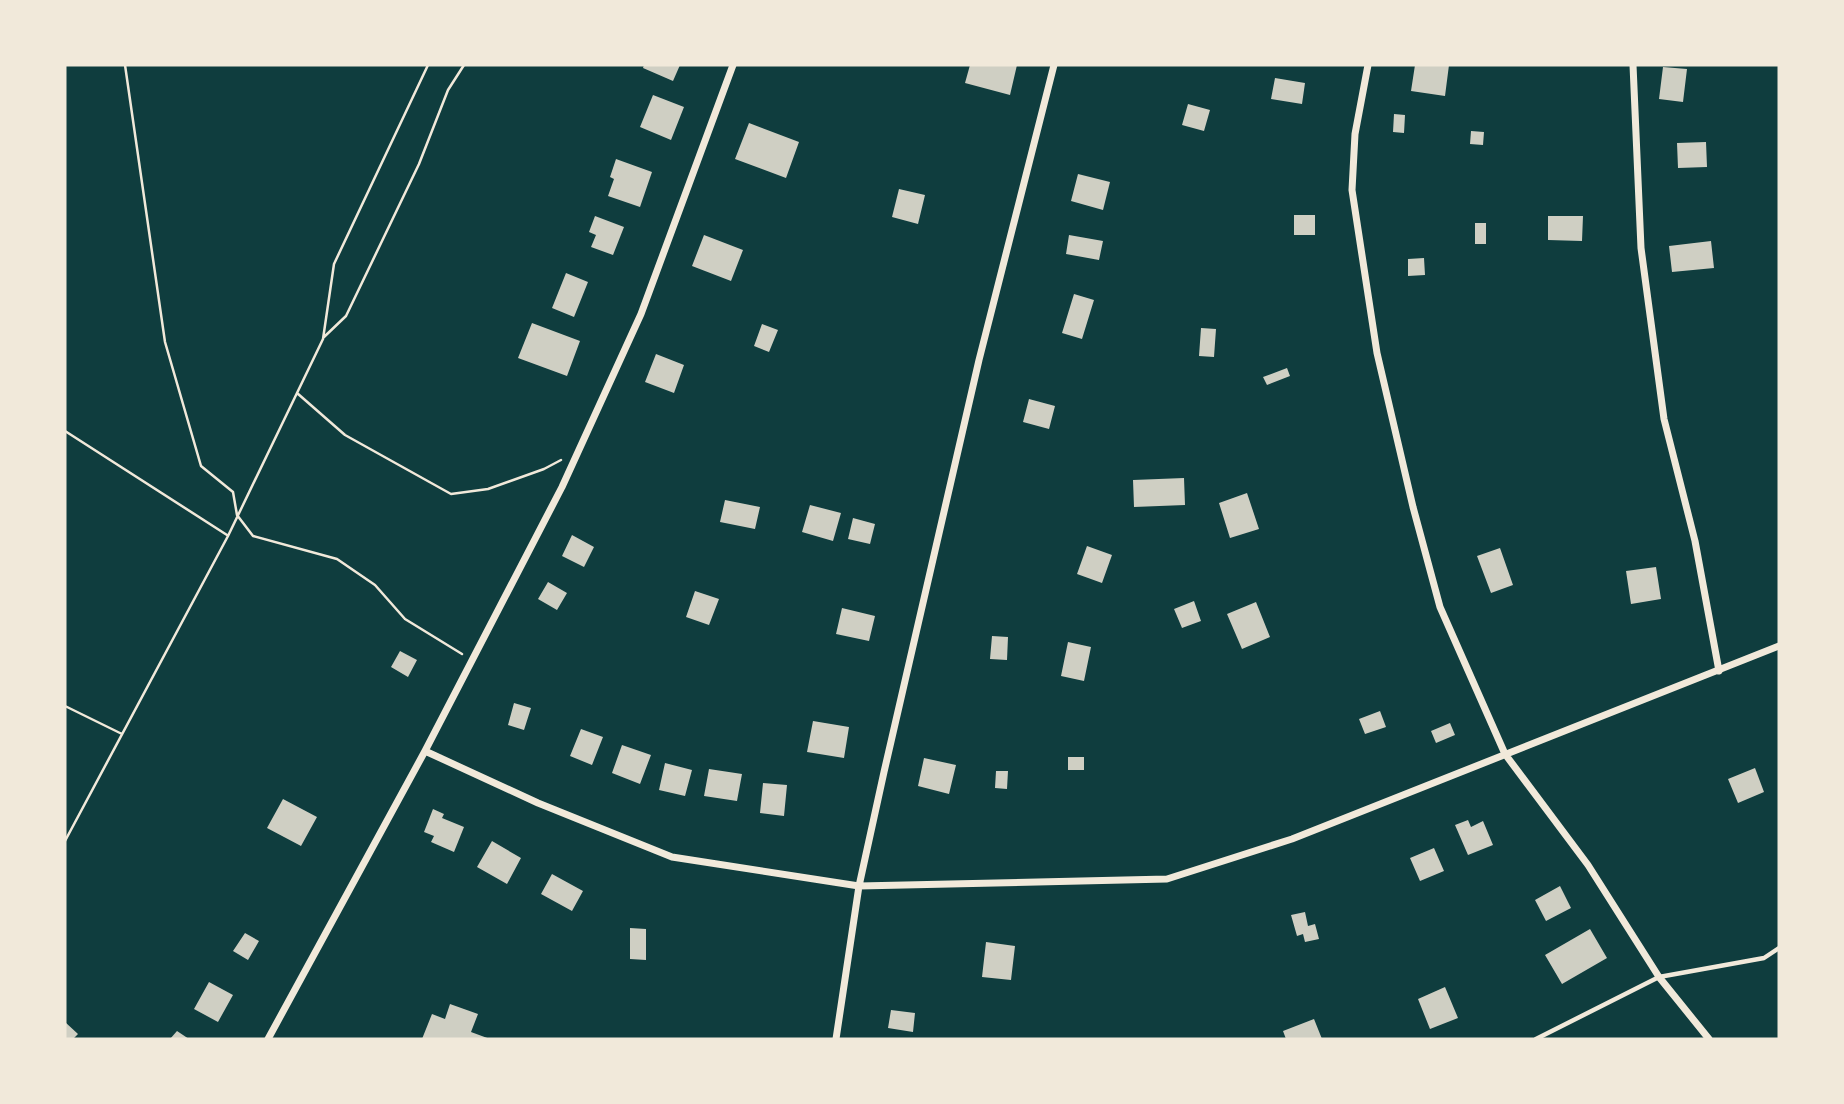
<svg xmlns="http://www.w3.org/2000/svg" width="1844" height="1104" font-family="'Golos Text',sans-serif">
	<rect width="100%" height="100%" fill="#0f3d3e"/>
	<!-- building -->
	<path fill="#cfcfc3" d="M644,65H680L673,81L643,68Z
		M970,65H1017L1010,95L965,83Z
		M1415,65H1449L1445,96L1411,91Z
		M1663,67L1687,69L1683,102L1659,99Z
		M1275,78L1305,83L1302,104L1271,99Z
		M653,95L684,107L671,140L640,127Z
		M1188,104L1210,110L1204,131L1182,125Z
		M1394,114L1405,115L1404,133L1393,132Z
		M749,123L799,142L786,178L735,159Z
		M1471,131L1484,132L1483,145L1470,144Z
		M1706,142L1707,167L1678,168L1677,143Z
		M616,159L652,172L640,207L608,196L614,179L610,177Z
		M1078,174L1110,182L1103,210L1071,201Z
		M899,189L925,195L918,224L892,217Z
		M1294,215H1315V235H1294Z
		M595,216L624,227L613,255L591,247L596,235L589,232Z
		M1548,216H1583L1582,241L1548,240Z
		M1475,223H1486V244H1475Z
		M704,235L743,250L731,281L692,266Z
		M1069,235L1103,241L1099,260L1066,254Z
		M1711,241L1714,268L1672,272L1669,246Z
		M1424,258L1425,275L1408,276V259Z
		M566,273L588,282L574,317L552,308Z
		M1074,294L1094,300L1082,339L1062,333Z
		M532,323L580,341L567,376L518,358Z
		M762,324L778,330L769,352L754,346Z
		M1201,328L1216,329L1214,357L1199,356Z
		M656,354L684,365L674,393L645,382Z
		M1287,368L1290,376L1267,385L1263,377Z
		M1029,399L1055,406L1049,429L1023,422Z
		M1184,478L1185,505L1134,507L1133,480Z
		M1247,493L1259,529L1230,538L1219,503Z
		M725,500L760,507L755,529L720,522Z
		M810,505L841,513L833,541L802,532Z
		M853,518L875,524L870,544L848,539Z
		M572,535L594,547L584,567L562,556Z
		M1087,546L1112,555L1102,583L1077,574Z
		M1500,548L1513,585L1491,593L1477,556Z
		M1656,567L1661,599L1631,604L1626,571Z
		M548,582L567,593L557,610L538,599Z
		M695,591L719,599L709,625L686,617Z
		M1194,601L1201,621L1182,628L1174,609Z
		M1256,602L1270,637L1242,649L1227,614Z
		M842,608L875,616L869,641L836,634Z
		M992,636L1008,637L1007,660L990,659Z
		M1068,642L1091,647L1084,681L1061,676Z
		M400,651L417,660L408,677L391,667Z
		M514,703L531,708L524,730L508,725Z
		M1380,711L1386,727L1365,734L1359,719Z
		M813,721L849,727L844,758L807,752Z
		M1450,723L1455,735L1436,743L1431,731Z
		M581,729L603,737L592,765L570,756Z
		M622,745L651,755L640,784L612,773Z
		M1068,757H1084V770H1068Z
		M924,758L956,765L949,794L918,786Z
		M665,763L692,770L685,796L659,790Z
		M1755,768L1764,792L1738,803L1728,779Z
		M709,769L742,774L737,801L704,796Z
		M996,771H1008L1007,789L995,788Z
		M763,783L787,785L784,816L760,813Z
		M283,799L317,817L301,846L267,828Z
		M433,809L444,814L442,818L464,827L454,852L431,842L434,836L424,832Z
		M1468,820L1471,827L1483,821L1493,845L1468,855L1455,825Z
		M492,841L521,858L507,884L477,867Z
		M1434,848L1444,871L1420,881L1410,858Z
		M552,874L583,891L572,911L541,894Z
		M1560,886L1571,908L1546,921L1535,900Z
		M1305,912L1308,926L1315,924L1319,939L1305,942L1303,934L1297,936L1291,915Z
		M630,928L646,929V960L630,959Z
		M1590,929L1607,958L1562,984L1545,955Z
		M245,933L259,941L248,960L233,951Z
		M986,942L1015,946L1011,980L982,977Z
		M209,982L233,995L218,1022L194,1009Z
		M1445,987L1458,1018L1430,1029L1418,999Z
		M450,1004L478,1014L471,1032L490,1039H422L432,1014L445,1019Z
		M891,1010L915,1013L913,1032L888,1028Z
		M1314,1019L1322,1039H1286L1283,1031Z
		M65,1022L78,1034L73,1039H65Z
		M177,1031L189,1039H170Z"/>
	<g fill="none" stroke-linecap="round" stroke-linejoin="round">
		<!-- path -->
		<path stroke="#f1e9da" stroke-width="2.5" d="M125,65L165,342L201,466L233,492L237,515L253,536L337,559L375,585L405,619L462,654
			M324,337L346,316L419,164L448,90L464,65
			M297,393L345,435L451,494L488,489L544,469L561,460
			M65,431L227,535
			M65,706L122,734
			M65,841L228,536L297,393L323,339L334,264L428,65"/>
		<!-- service -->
		<path stroke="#f1e9da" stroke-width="4.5" d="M1536,1039L1659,977L1764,958L1779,948"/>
		<!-- minor -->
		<path stroke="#f1e9da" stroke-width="7" d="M1368,65L1355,134L1352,190L1377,353L1413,507L1440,607L1505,754L1588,865L1659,977L1709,1039
			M1633,65L1641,248L1664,419L1695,541L1719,671
			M425,751L538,803L672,857L859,886L1167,879L1292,839L1779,646
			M268,1039L425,751L562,487L641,314L733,65
			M836,1039L859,886L884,772L979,360L1054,65"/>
	</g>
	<!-- border -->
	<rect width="1844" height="1104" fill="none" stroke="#f1e9da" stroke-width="133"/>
</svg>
